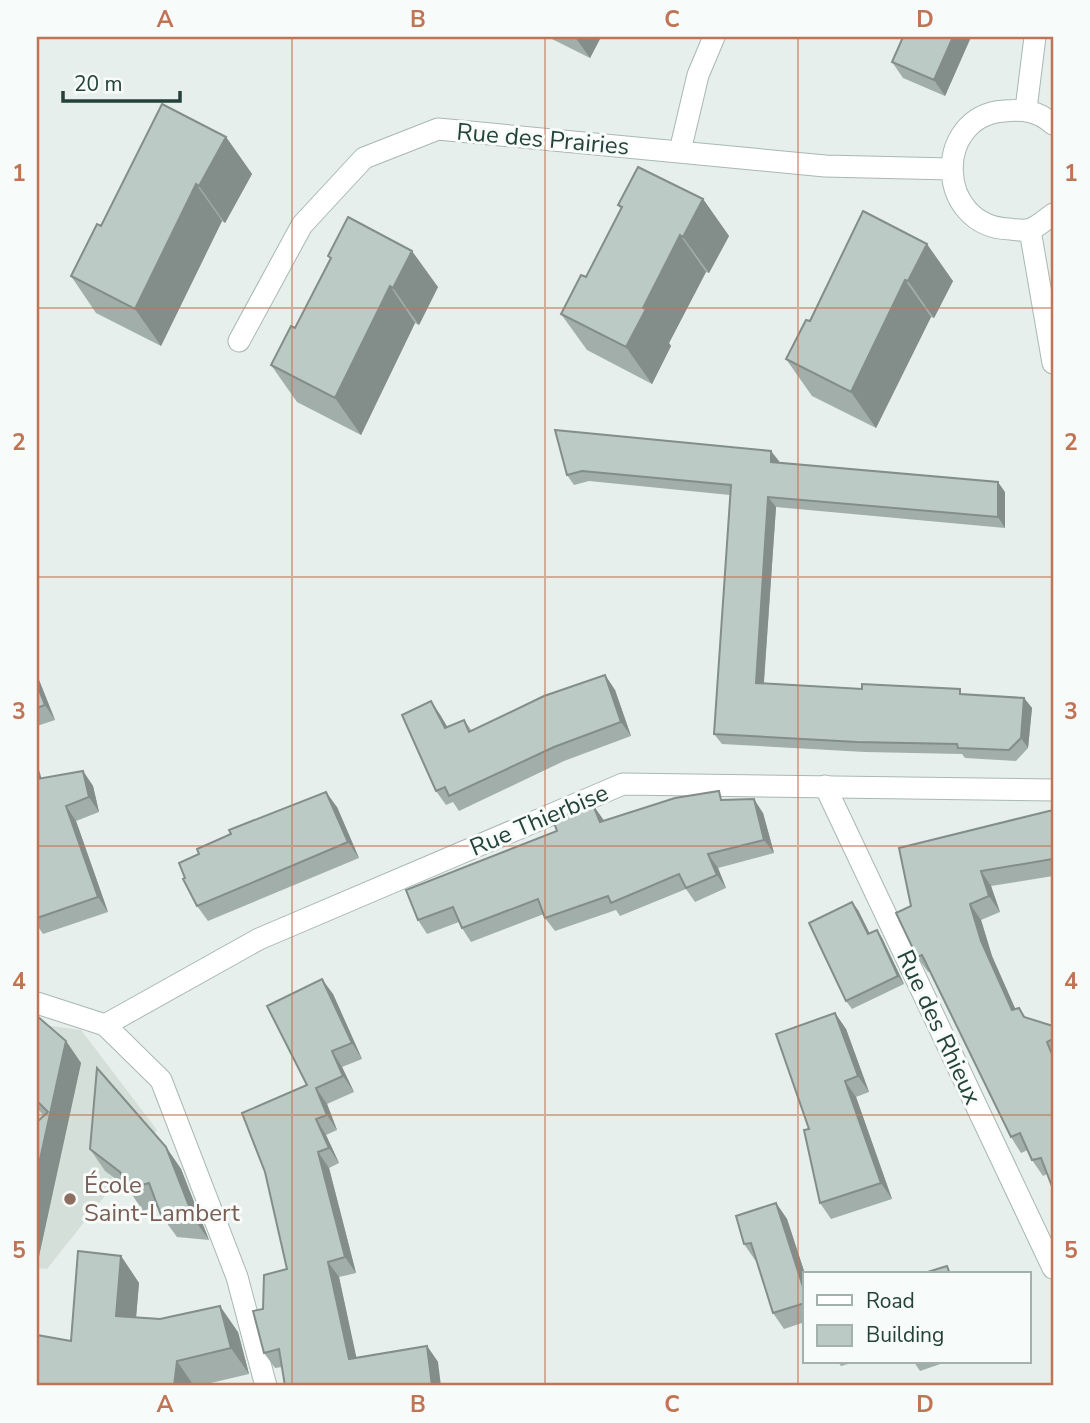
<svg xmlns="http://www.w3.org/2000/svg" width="1090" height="1423" font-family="'Nunito Sans',sans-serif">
	<rect width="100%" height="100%" fill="#e6efeb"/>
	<!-- built -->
	<path fill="#d4dfda" d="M37,1024L81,1030L157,1130L47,1269L37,1268Z"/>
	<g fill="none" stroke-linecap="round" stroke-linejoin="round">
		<defs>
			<path id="minor" d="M1026,109L1035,37
				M1053,124C1038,111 1024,109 1004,111C933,116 935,227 1010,229C1016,230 1025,231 1031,229C1039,226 1046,219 1053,214
				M680,151L698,75L714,37
				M1030,230L1053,363
				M239,341L302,225L364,158L438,129L825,166L950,169
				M825,786L1053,1268
				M105,1025L161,1080L237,1277L266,1386"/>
			<path id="tertiary" d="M37,1003L105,1025L259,939L623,784L1053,790"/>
		</defs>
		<!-- minor casing -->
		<use href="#minor" stroke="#a8b8b2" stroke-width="23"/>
		<!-- tertiary casing -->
		<use href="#tertiary" stroke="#a8b8b2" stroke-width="23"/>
		<!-- minor -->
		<use href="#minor" stroke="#fff" stroke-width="21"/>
		<!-- tertiary -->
		<use href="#tertiary" stroke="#fff" stroke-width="21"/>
	</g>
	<!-- wall -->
	<path fill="#a1aea9" d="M548,37H601L590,58Z
		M971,37L945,96L903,78L892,62Z
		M226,137L252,174L225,223L222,221L161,346L96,313L71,276L101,226Z
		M703,199L729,236L709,273L706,272L669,343L671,346L652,384L587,350L561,314L586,277L621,209L618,205Z
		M863,211L953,281L934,318L931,317L876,428L812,396L786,359L810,321Z
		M328,256L438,287L419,325L415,323L361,435L297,402L271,365L295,328L330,259Z
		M555,430L779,461V462L1005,492V528L776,507L764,683L1024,698L1032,708L1028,748L1016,761L965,758L962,754L865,752L722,744L714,734L730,495L589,481L574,485L567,475Z
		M37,675L55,720L37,726Z
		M605,675L615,690L631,736L564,761L459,811L453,802L446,805L436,791L431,701L447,727L464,720L472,731Z
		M37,763L41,779L83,771L93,786L99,812L76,821L108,912L43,934L37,925Z
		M725,800L763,813L774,853L718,868L726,888L695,902L686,889L620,916L616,910L555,931L545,918L544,914L471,942L462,928L459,922L427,934L418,920L557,831L603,819L604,821Z
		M337,807L359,858L208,921L197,906Z
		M1053,810V876L991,886L1000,912L981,920L992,956L1015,1009L1019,1008L1026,1018L1053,1026V1189L1047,1174L1043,1176L1032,1160L1028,1150L1021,1153L1011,1137L930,971L928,972L917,957L911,906Z
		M858,910L869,933L877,930L882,938L904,984L852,1009L846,1001Z
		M333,994L362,1059L342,1067L354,1092L327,1104L337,1130L326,1135L339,1163L329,1168L356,1273L339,1277L356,1358L427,1346L438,1362L282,1367L275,1368L264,1353L263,1309L287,1269L307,1085Z
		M835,1013L846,1029L869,1092L856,1097L892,1199L831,1219L820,1203L809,1129Z
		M37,1016L66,1041L81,1063L39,1256H37V1122L44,1116L37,1108Z
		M166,1147L181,1169L209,1240L177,1237L161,1215L158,1206L143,1211L127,1187L105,1171L90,1149Z
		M776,1203L787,1219L805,1274V1322L784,1329L773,1313L757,1259L755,1260L744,1244Z
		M121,1256L139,1283L136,1317L238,1332L249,1374L198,1386H37L71,1341Z
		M838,1362H855L841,1366Z
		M914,1362H946L920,1371Z"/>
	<!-- shaded-wall -->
	<path fill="#838d89" d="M575,37H601L590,58Z
		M953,37H971L945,96L934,80Z
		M226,137L252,174L225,223L199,186Z
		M196,184L222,221L161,346L135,309Z
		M703,199L729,236L709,273L683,237Z
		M680,235L706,272L669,343L671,346L652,384L626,347L643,308Z
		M927,244L953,281L934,318L908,281Z
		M412,251L438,287L419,325L393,288Z
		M905,280L931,317L876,428L851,392Z
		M390,286L415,323L361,435L335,398Z
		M771,451L779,461L778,472L771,462Z
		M998,482L1005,492V528L998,517Z
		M768,497L776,507L763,693L756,683Z
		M37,675L55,720L45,705L37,685Z
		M605,675L615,690L631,736L621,722Z
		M1024,698L1032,708L1028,748L1021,738Z
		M431,701L441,716L456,742L445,728Z
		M37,763L46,794L37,782Z
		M83,771L93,786L99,812L89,797Z
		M326,792L337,807L359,858L348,842Z
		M754,799L763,813L774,853L764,840Z
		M593,805L603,819L609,835L600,822Z
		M66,806L76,821L108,912L98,897Z
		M708,854L718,868L726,888L717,875Z
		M981,871L991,886L1000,912L989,896Z
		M852,902L858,910L874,942L868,934Z
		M970,904L981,920L992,956L1023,1026L1012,1010L981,941Z
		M877,930L882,938L904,984L898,976Z
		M322,979L333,994L362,1059L352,1043Z
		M835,1013L846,1029L869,1092L858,1076Z
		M66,1041L81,1063L39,1256L37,1253V1173Z
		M332,1051L342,1067L354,1092L343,1076Z
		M845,1081L856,1097L892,1199L881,1183Z
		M316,1088L327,1104L337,1130L327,1115Z
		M316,1119L326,1135L339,1163L329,1148Z
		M166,1147L181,1169L209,1240L194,1219Z
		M318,1152L329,1168L356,1273L345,1257Z
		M776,1203L787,1219L805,1274V1293Z
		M121,1256L139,1283L134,1342L116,1316Z
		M328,1262L339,1277L360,1374L349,1359Z
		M220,1306L238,1332L249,1374L231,1348Z
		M427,1346L438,1362L441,1386H432Z
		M177,1361L194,1386H174Z"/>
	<!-- building -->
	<path fill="#bbcac4" stroke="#838d89" stroke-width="2" d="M903,37H953L934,80L892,62Z
		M162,104L226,137L199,186L196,184L135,309L71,276L97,224L101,226Z
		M638,167L703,199L683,237L680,235L643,308L646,309L626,347L561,314L581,275L586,277L622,207L618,205Z
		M863,211L927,244L908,281L905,280L851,392L786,359L806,320L810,321Z
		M348,217L412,251L393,288L390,286L335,398L271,365L291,326L295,328L331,258L328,256Z
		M555,430L771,451V462L998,482V517L768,497L756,683L862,689V684L960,689V694L1024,698L1021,738L1009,750L958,748L957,744L857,742L714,734L731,485L582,471L567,475Z
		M605,675L621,722L554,747L449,796L445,787L436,791L402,715L431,701L445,728L464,720L469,732L544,696Z
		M37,685L45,705L37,708Z
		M83,771L89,797L66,806L98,897L37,918V779Z
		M719,791L721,800L754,799L764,840L708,854L717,875L686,888L679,874L611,903L608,896L545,918L538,899L462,928L453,907L418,920L406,890L557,831L553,820L593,805L600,822L675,798Z
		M326,792L348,842L197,906L183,879L185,878L179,863L199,854L197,849L231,834L229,830Z
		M1053,810V859L981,871L989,896L970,904L981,941L1012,1010L1019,1008L1024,1017L1053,1026V1039L1047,1042L1053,1057V1189L1041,1158L1032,1160L1020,1133L1011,1137L922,955L917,957L896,913L911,906L899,848Z
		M852,902L868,934L877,930L898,976L846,1001L809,923Z
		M322,979L352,1043L332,1051L343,1076L316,1088L327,1115L316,1119L329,1148L318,1152L345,1257L328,1262L349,1359L427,1346L432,1386H285L279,1349L264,1353L253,1311L263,1309L264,1275L287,1269L265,1172L242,1113L307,1085L267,1006Z
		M835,1013L858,1076L845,1081L881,1183L820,1203L804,1130L809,1129L776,1034Z
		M37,1016L66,1041L37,1173V1122L48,1112L37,1101Z
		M97,1068L166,1147L194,1219L161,1215L149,1183L128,1189L120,1172L90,1149Z
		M776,1203L805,1293V1303L773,1313L751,1243L744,1244L736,1216Z
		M78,1251L121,1256L116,1316L160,1319L220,1306L231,1348L177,1361L174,1386H37V1335L71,1341Z
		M947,1266L950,1274H921Z"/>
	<!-- grid -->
	<path fill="none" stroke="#c07456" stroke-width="2" stroke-opacity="0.55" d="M292,37V1386M545,37V1386M798,37V1386M37,308H1053M37,577H1053M37,846H1053M37,1115H1053"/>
	<!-- markers -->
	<circle fill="#8d6e63" stroke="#f7fbf9" stroke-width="2.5" cx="70" cy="1199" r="7"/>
	<g text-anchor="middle" stroke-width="6" stroke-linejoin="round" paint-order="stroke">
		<!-- street labels -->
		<g font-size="24" fill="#24423a" stroke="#f7fbf9">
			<text transform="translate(543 139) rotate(5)" y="8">Rue des Prairies</text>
			<text transform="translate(539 820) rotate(-23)" y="8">Rue Thierbise</text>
			<text transform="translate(939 1027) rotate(65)" y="8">Rue des Rhieux</text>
		</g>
		<!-- education labels -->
		<g font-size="24" fill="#785e54" stroke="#f7fbf9" text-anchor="start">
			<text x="84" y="1193">École<tspan x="84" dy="28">Saint-Lambert</tspan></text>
		</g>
	</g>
	<!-- border -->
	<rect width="1090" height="1423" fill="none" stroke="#f7fbf9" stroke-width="77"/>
	<!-- legend -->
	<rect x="803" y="1272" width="228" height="91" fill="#f7fbf9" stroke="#a3b1ad" stroke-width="2"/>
	<rect x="817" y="1295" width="35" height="10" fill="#ffffff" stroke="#a3b1ad" stroke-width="2"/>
	<text x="866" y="1308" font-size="21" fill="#24423a">Road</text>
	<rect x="817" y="1325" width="35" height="21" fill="#bbcac4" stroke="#a3b1ad" stroke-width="2"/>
	<text x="866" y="1342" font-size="21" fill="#24423a">Building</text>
	<!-- scale -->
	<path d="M63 91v10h117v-10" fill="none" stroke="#24423a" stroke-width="3.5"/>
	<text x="74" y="91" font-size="21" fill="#24423a" stroke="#f7fbf9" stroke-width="5" paint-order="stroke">20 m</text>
	<rect x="38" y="38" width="1014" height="1346" fill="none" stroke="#c07456" stroke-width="2.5"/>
	<g font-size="23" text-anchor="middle" font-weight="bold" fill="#c07456">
		<text x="165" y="27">A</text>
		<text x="418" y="27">B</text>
		<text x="672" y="27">C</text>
		<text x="925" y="27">D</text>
		<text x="19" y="181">1</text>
		<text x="1071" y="181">1</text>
		<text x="19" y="450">2</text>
		<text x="1071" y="450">2</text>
		<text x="19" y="719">3</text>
		<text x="1071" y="719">3</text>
		<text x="19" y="989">4</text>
		<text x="1071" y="989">4</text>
		<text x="19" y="1258">5</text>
		<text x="1071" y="1258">5</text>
		<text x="165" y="1412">A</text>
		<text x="418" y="1412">B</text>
		<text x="672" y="1412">C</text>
		<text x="925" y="1412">D</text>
	</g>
</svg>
